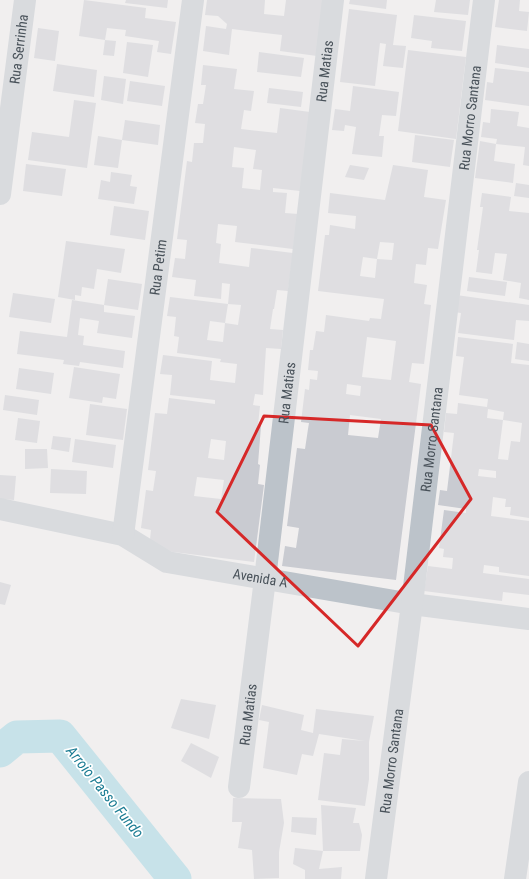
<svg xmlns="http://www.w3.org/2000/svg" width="529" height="879" font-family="'Roboto Condensed',sans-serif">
	<rect width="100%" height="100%" fill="#f1efef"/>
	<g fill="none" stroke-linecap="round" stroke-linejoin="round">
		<!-- river -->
		<path stroke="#94d3e2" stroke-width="33" d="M0,751L17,737L60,736L175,879"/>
	</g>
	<!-- building -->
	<path fill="#c9cbd1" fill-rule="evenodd" d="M84,0L146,8L145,18L176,22L171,54L157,52L159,41L125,36L126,30L107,28L105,40L79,36Z
		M126,0H168L167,8L125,3Z
		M207,0H265L264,14L284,16L286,0H325L317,56L280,51L282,35L232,29L229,55L203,51L206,26L226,29L227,24L218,16L205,15Z
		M350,0H387L386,9L349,4Z
		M436,0H470L468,15L434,12Z
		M499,0H520L519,11L529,12L527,31L495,27Z
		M349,9L397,15L393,45L406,46L403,68L383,66L386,44L380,43L375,86L340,82Z
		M414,15L466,21L462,51L431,48L432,41L411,38Z
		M38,28L59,31L55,61L34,58Z
		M105,40L116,41L114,56L103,55Z
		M127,42L153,45L148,77L123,73Z
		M497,45L529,49V68L495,63Z
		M408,50L466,57L456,139L398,131Z
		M259,52L304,58L301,77L257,72Z
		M57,64L97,70L94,97L53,91Z
		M203,65L237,69L234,89L254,91L251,111L244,110L241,129L277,133L280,108L310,112L300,191L273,188V192L287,193L285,213L298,214L293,249L235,242L237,226L218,224L216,243L221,244L219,263L249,267L251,248L293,253L288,291L277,290L274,309H273L270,329L283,330L281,349L266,348L263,395L255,394L253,405L260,406L258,425L261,426L258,464L260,465L258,484L264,485L254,562L149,549L151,530L141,528L146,490L153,491L156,471L148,470L155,413L167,414L169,398L215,404V400L170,395L172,375L160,374L163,355L212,361L210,380L235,383L237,364L220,362L221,359L177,353L179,337L174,336L176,317L167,316L170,297L228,304L225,323L238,325L241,305L228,304L230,284L222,283L221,299L194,296L196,280L172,277L175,258L185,259L187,240L177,239L187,161L192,162L194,143H203L205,124L195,123L198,104H203L206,85H201ZM234,147L256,150L253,169L262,170L260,190L242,188L244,168L232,167ZM210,321L225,323L223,342L207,340ZM211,439L226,441L224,460L208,458ZM197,477L224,480L221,499L194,496Z
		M495,68L529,72V106L485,100L487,82L493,83Z
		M104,76L126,79L123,104L101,100Z
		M130,81L165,86L162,106L127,101Z
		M353,86L399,92L396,116L382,115L379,136H384L382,157L352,154L356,127L345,125L344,131L332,130L335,109L350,111Z
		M269,88L303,92L301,107L267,103Z
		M74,100L96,103L87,168L28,160L32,132L69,137Z
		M491,109L519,112L517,126L529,128V166L523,165L525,147L496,144L497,139L481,137L483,122L490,123Z
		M125,120L160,125L158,145L122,140Z
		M415,135L454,140L450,167L412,162Z
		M98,136L122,140L118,168L94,165Z
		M480,141L496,144L494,161L515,164L513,183L475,178Z
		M26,164L66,169L62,196L23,191Z
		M350,165L369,168L364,180L345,177Z
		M393,165L428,170L424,197L446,200L438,249L428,248L426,265L416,264L414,283L427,285L424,304L431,305L424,364L412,363L409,382L421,384L396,580L282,566L285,546L296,548L299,528L287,526L297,448L305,449L308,429L309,423L301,422L305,389L309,390L310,379L317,380L318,371L308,370L310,350H313L316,331L324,332L326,315L369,321L370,318L381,319L384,299L318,291L325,235H329L330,225L355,229L356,216L328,213L330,193L385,200ZM380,242L394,243L392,260L377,259L375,278L360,276L363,257L377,259ZM367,337L396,341L391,380L362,377ZM347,384L361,386L360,396L346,394ZM350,415L381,419L378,438L348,435Z
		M111,172L132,175L130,186L137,187L134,204L98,199L101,180L110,182Z
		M516,183L529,185V198L514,196Z
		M482,193L511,197L509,211L529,213V300L519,298L521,283L503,280L507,254L495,253L492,274L476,272L479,250H477L483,207H480Z
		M114,206L149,211L145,240L110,235Z
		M66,241L125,249L121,273L97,269L94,289L82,287L81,296L75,295V300L58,297Z
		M469,277L507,282L505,296L467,291Z
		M108,279L142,284L138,310L104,305Z
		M13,293L55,299L51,323L9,317Z
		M456,295L529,305V321L516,320L514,340L458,333L461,313L454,312Z
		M72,300L104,305V312L135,316L132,338L97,333L99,321L80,318L78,335L84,336L83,345L125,351L123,368L80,362L79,366L63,364L64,360L17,354L20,331L67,337Z
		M458,337L513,344L511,363L529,365V518L510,515L511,507H505L506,499L493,497L491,516L529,521V576L499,572V567L484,565L483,573L529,579V595L503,592L502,601L424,591L428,566L452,569L453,558L443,557L444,549L439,548L444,510L466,513V509L438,505L440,490L447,491L454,433L444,432L446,413L457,414L458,403L487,407L488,399L459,395L464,357L456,356ZM488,409L504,412L503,420L522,423L520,442L511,441L508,460L498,459L503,420L487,418ZM479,469L496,471V478L478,476Z
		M517,342L529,344V361L515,359Z
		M74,367L120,374L116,399L103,397L102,403L69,398Z
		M19,368L54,373L51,394L16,389Z
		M5,395L39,400L37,415L3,410Z
		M90,404L127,409L123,440L86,435Z
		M18,418L40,421L37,443L15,440Z
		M53,436L71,438L69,452L51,449Z
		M75,439L116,445L113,468L72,462Z
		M25,449H47L48,468L25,469Z
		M51,469L87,471L86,494L50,493Z
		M0,475L16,476L14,500L0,499Z
		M0,582L11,585L5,605L0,604Z
		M181,699L216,705L209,739L171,728Z
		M262,705L304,715L301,730L313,733L316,709L374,716L369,742V779L365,806L318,800L324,753L340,755L342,739L365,741L319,734L313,756L302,754L297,775L263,768L269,722L259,720Z
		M191,743L219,757L211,778L181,761Z
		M233,798L281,799L284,823L279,852V878L254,879L252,850L238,848L242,822H232Z
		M321,805L356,808L353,823H359L362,835L360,851H323Z
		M292,817L317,818L316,835L291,832Z
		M295,848L323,851L319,869L342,867L341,879H305V870L293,864Z"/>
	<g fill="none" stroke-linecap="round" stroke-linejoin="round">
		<!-- minor -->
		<g stroke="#bcc3ca" stroke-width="22">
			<path id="s1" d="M0,194L25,0"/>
			<path id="s2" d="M0,509L123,535L167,562L412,604L529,619"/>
			<path id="s3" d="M123,535L193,0"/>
			<path id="s4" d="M239,787L265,579L333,0"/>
			<path id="s5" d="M376,879L412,604L484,0"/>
			<path d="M515,879L529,782"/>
		</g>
	</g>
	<!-- marked area -->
	<path d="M0 0H529V879H0ZM264,416L431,425L471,499L358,646L217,512Z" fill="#f1efef" fill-opacity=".55" fill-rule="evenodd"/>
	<path fill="none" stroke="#d62828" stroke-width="3" stroke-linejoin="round" d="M264,416L431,425L471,499L358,646L217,512Z"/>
	<g text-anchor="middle" stroke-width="3.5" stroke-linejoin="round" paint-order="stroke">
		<!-- street labels -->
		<g font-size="14" fill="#49525a" stroke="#fff">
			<text dy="5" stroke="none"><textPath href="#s1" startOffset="146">Rua Serrinha</textPath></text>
			<text dy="5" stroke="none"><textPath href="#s4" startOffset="721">Rua Matias</textPath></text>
			<text dy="5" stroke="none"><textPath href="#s5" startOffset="767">Rua Morro Santana</textPath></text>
			<text dy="5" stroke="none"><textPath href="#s3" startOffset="270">Rua Petim</textPath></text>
			<text dy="5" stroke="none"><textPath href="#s4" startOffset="397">Rua Matias</textPath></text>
			<text dy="5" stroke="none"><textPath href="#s5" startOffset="443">Rua Morro Santana</textPath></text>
			<text dy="5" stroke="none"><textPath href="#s2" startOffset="272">Avenida A</textPath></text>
			<text dy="5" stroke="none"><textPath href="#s4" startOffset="73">Rua Matias</textPath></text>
			<text dy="5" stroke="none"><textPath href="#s5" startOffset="119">Rua Morro Santana</textPath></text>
		</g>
		<!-- water labels -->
		<g font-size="15" font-style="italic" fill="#1b7c93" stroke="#fff">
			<text transform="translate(105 792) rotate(51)" y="5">Arroio Passo Fundo</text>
		</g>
	</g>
</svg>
